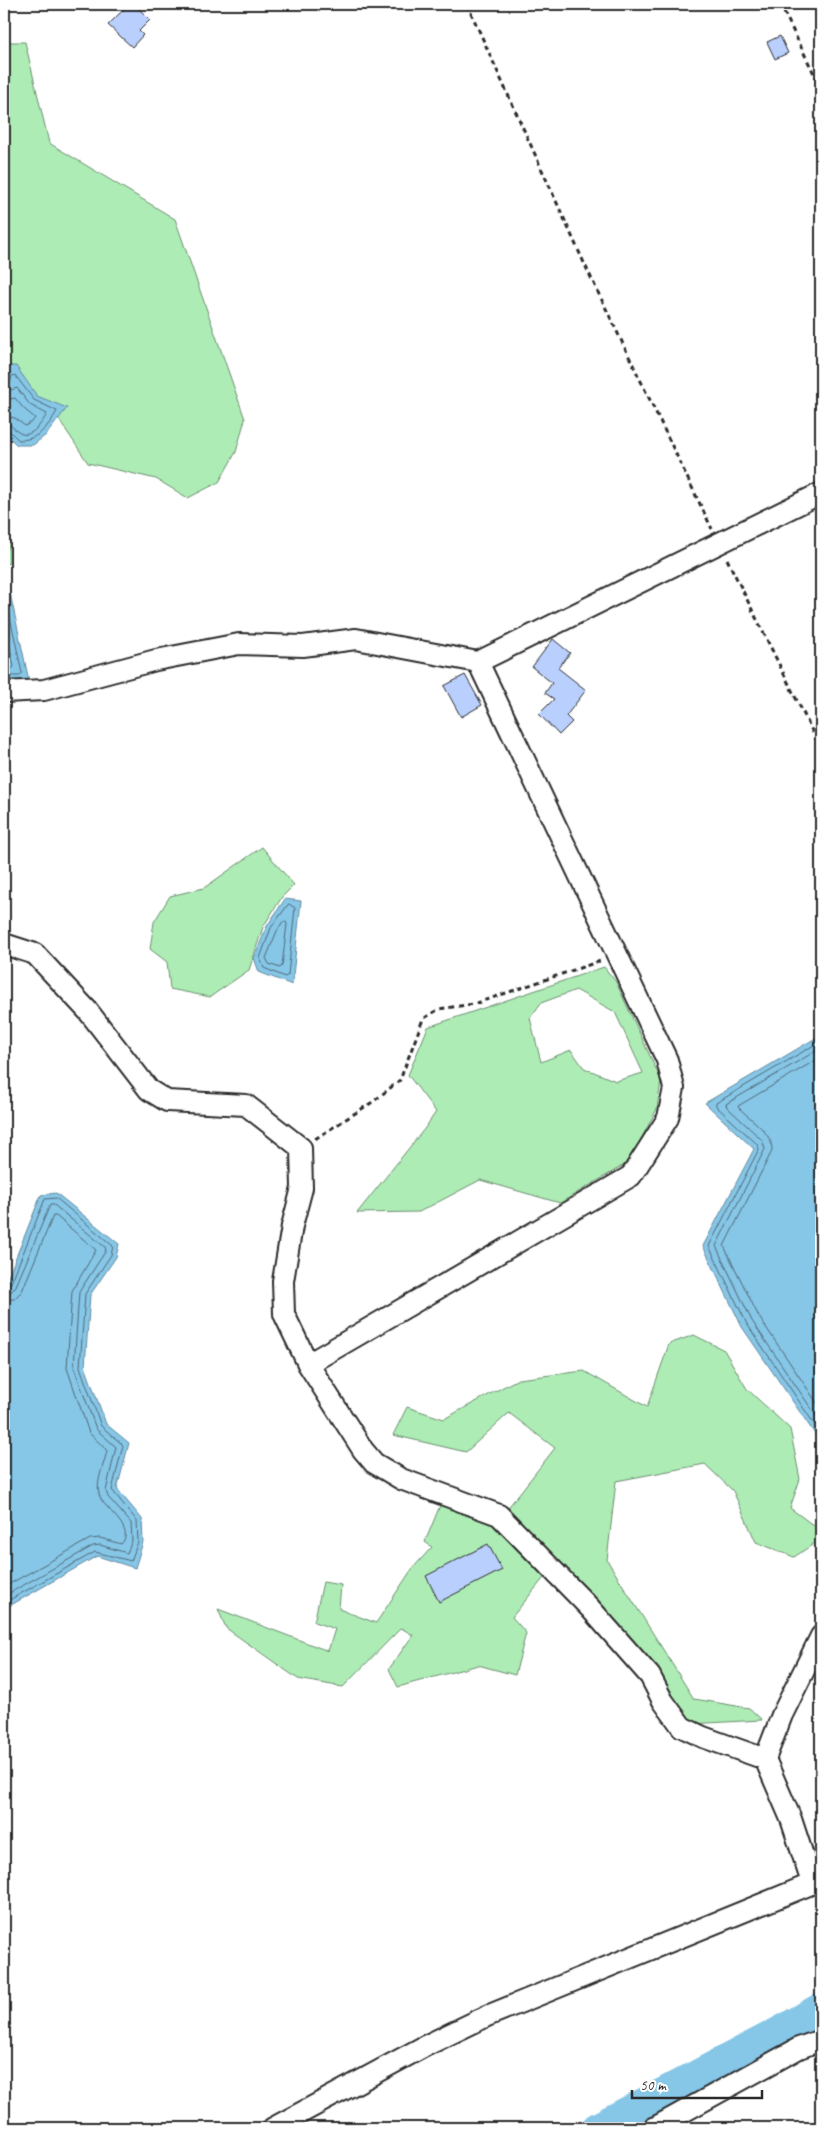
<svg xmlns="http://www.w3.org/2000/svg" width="825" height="2132" font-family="Caveat,sans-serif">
	<rect width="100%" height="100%" fill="#fff"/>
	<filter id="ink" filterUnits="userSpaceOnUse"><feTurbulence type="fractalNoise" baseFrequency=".02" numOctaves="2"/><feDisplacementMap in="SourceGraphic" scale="10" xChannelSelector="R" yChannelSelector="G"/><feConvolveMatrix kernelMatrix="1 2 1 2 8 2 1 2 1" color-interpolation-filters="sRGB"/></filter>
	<g filter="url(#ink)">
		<!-- green -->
		<path fill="#adedb5" stroke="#6c8c70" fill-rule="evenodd" d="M4,42H25L49,143L175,219L245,419L236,452L219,482L188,498L156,479L88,463L52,409L14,387L4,366Z
			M4,510L9,519V563L4,565Z
			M262,847L294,885L282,897L263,927L249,970L210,997L170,989L167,962L150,949L154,922L170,896L204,888Z
			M604,967L616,982L661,1080L657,1109L629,1162L560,1203L480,1180L419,1212L357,1213L425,1128L436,1112L408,1075L428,1027ZM576,990L615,1012L643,1073L616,1081L584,1068L571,1050L541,1062L530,1018L541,1003Z
			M694,1335L724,1350L747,1389L790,1429L800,1479L790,1508L821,1531V1539L794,1557L756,1542L733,1491L705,1464L616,1481L607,1560L694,1699L749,1708L762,1720L689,1724L556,1563L512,1617L526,1633L515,1675L478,1665L398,1687L389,1669L413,1635L401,1628L343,1687L298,1679L226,1628L218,1609L328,1651L335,1629L314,1622L323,1582L341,1585L339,1609L376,1623L412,1569L432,1547L425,1542L441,1503L507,1509L555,1448L509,1413L466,1452L393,1435L407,1407L444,1419L518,1379L584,1371L647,1407L669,1344Z"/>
		<!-- water -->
		<path fill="#86c6e7" stroke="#62889c" d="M8,366H16L37,396L67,408L46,435L33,445H17L4,433V399Z
			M4,591L10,593L29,681H4Z
			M285,899L301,901L292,985L259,972L254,958L267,926Z
			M821,1035V1443L742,1327L703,1246L754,1149L705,1103Z
			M56,1193L119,1244L116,1257L90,1295L85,1366L106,1424L129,1443L117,1489L142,1519L143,1542L135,1568L97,1556L4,1609V1287L41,1195Z"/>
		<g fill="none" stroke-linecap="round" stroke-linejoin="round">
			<!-- shore -->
			<path stroke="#4f6976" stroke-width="1" d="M4,386L10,384L12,376L15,375L34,400L57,411C48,427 38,440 19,440L9,431L4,430
				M4,392L17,388L30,405L47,414C43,421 33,437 22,434C14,431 13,424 4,423
				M4,400L15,398L24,409L35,418L32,422L25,426L15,418L4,416
				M4,597L6,598L22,673L20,676H4
				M4,618L14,667L12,669H4
				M289,904L295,908L288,975L285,977L264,968L260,958L271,928Z
				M283,922H286L287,924L282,966L280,968L269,964L266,958L277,931Z
				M821,1041L716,1103V1106L757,1144L759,1149L709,1246L747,1324L821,1434
				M821,1048L726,1104L727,1107L762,1140L765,1149L716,1246L752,1321L821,1423
				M821,1057L738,1106L739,1108C751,1120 773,1133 772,1151L724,1246L759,1317L821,1409
				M4,1287L11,1283L45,1199L56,1198L113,1246L111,1255L85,1294L80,1367L101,1426L123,1445L112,1490L137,1521L138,1542L131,1561L95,1552L4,1603
				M4,1293L12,1291L16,1286L50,1205H54L106,1248L105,1252L79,1292L74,1367L96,1429L116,1447L106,1491L108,1497L131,1523L132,1541L127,1553L100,1545L93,1546L4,1596
				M4,1300L14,1299L22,1291L53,1216H56L96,1250L72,1291L67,1368L89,1433L107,1450C105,1464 93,1485 101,1499C107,1510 136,1530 121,1544L100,1538L90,1539L4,1587"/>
			<!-- river -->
			<path stroke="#86c6e7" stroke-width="31" d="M597,2128L785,2029L821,2008"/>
		</g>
		<!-- building -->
		<path fill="#b9d0fe" stroke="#2b2b2b" d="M129,4H134L150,20L139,31L143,35L132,47L108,25Z
			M780,36L788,53L775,59L767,42Z
			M553,639L570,653L558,668L586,690L566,716L572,722L559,735L539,714L554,699L545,693L552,683L532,667Z
			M465,675L482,705L461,717L444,686Z
			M488,1544L502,1570L439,1602L426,1576Z"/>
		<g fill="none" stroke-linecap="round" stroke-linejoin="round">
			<defs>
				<path id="street" d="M4,692L44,690L156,660L239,644L303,646L356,639L478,662L821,493
					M4,944L35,954L88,1011L149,1090L167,1101L246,1105L301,1148L302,1188L292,1226L283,1281L284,1314L308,1364L363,1450L374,1463L401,1479L499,1515L590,1608L650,1676L663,1701L682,1727L703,1737L765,1759
					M308,1364L631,1176L668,1118L674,1088L667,1060L478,662
					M812,1883L791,1819L765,1759L782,1715L821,1636
					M273,2128L425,2046L487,2016L821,1880
					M654,2128L799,2048L821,2040"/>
			</defs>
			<!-- street casing -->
			<use href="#street" stroke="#2b2b2b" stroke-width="24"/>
			<!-- path -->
			<path stroke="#2b2b2b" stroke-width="3" stroke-dasharray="5 4" stroke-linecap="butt" d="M467,4L585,265L712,529
				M780,4L821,88
				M727,559L821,749
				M315,1139L374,1101L400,1080L423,1019L439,1009L474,1004L600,961"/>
			<!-- street -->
			<use href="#street" stroke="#fff" stroke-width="20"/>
		</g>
	</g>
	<!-- margin -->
	<rect width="825" height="2132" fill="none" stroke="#fff" stroke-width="20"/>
	<rect x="10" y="10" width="805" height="2112" fill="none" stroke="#2b2b2b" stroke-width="2" filter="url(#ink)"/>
	<!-- scale -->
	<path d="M632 2090v8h130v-8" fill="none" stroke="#2b2b2b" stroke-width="2.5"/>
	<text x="640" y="2090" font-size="15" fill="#2b2b2b" stroke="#ffffff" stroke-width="4" paint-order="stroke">50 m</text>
</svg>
